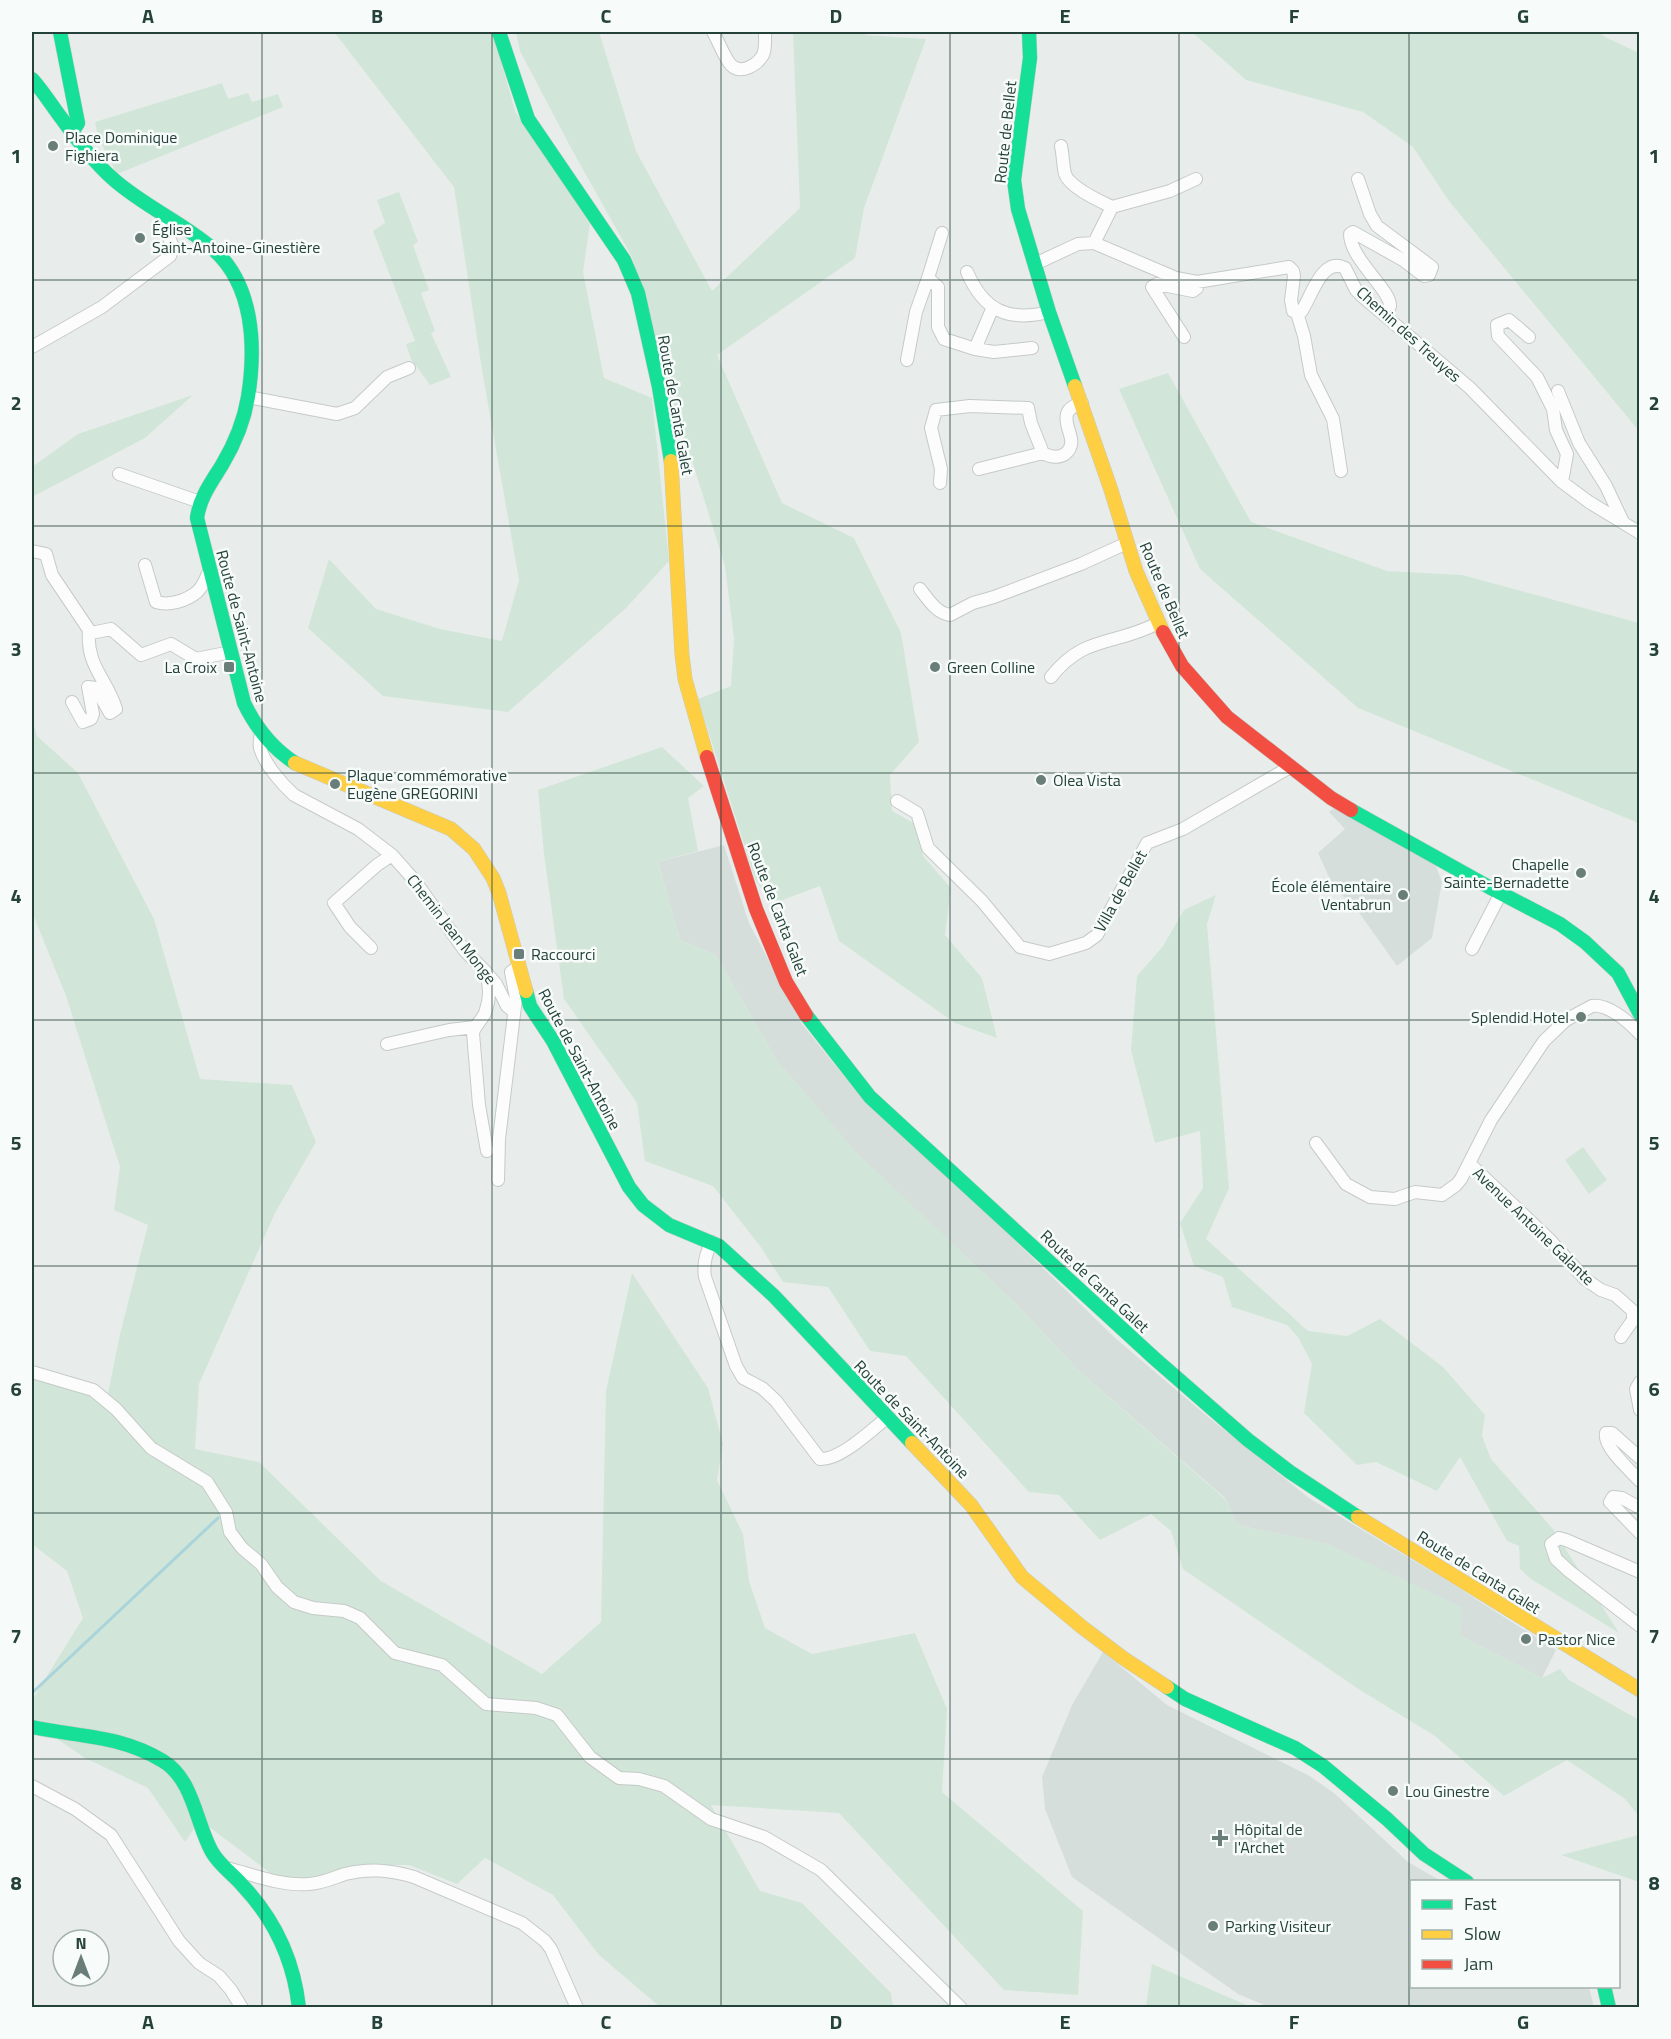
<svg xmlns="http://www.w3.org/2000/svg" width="1671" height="2039" font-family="'Titillium Web',sans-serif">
	<rect width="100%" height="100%" fill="#e8edeb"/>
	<!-- built -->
	<path fill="#d6dedb" d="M1334,808L1434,861L1442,882L1432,938L1397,966L1355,907L1334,888L1318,853L1345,829L1329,812Z
		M724,845L749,923L802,1024L855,1090L1000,1226L1114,1337L1208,1417L1309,1498L1454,1585L1556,1650L1542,1678L1460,1636L1328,1544L1237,1525L1225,1498L1080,1372L1017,1305L855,1152L777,1061L716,955L680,940L658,862Z
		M1103,1652L1167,1705L1308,1775L1334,1793L1408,1862L1441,1881L1412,1882V1986L1589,1987L1594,2007H1269L1238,1994L1072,1877L1045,1809L1042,1777L1072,1705Z"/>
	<!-- green -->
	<path fill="#d1e6d8" d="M334,32H493L515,111L590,223L583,272L604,378L652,398L669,561L626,608L508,712L383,696L308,628L329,559L376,609L440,629L502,641L519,580L482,370L454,187Z
		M516,32H599L636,151L712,291L800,208L793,32H864L866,35L926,39L864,208L855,258L717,355L782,503L854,538L901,633L919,742L890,775L892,811L917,825L923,856L951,888L945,935L982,978L997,1038L955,1023L839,941L820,886L772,904L755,879L698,699L731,686L734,639L725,566L689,451L663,379L632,257L571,148L520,51Z
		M1192,32H1599L1605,37L1639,53V431L1449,201L1413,147L1363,112L1246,80Z
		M222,83L228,99L248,93L252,102L278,94L283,107L117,174L98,137L95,122Z
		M399,192L418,242L413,245L429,290L421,293L435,331L431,333L451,377L430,385L411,359L406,344L415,341L373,231L385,223L377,200Z
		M1168,373L1251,522L1387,571L1462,575L1639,623V826L1636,822L1358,708L1200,569L1119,389Z
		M193,395L145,438L32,497V499V467L78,434Z
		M32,718L37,736L78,773L154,919L200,1079L292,1085L316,1142L275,1213L199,1384L195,1449L259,1462L381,1581L542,1674L601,1622L606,1391L632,1273L708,1388L723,1444L717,1480L743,1534L749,1581L765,1628L812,1654L915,1633L947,1709L942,1792L1083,1911L1078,1995L1004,1990L839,1813L711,1805L760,1891L802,1903L891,1993L893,2007H660L599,1955L553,1895L485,1858L457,1884L409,1865H363L321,1878H277L200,1820L185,1842L148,1788L85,1758L32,1722V1700L83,1618L67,1571L32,1544V1376L88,1394L105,1408L120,1334L148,1225L114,1210L120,1167L66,996L32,912Z
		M662,747L704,786L688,798L698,851L658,862L680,940L716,955L777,1061L856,1152L1017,1305L1080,1372L1225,1499L1237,1525L1328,1544L1462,1607L1460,1636L1542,1678L1560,1669L1569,1680L1639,1720V1816L1625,1799L1567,1760L1504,1796L1435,1736L1360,1690L1183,1569L1171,1531L1151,1514L1100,1540L1059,1495L1029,1492L906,1356L870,1351L828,1287L783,1282L760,1246L713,1186L645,1161L637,1103L564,999L544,854L538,790Z
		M1216,895L1207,924L1229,1188L1206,1239L1308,1331L1347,1336L1380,1319L1443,1367L1485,1415L1482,1436L1491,1459L1553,1529L1619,1633L1531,1579L1520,1569L1519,1546L1507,1541L1460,1457L1437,1491L1376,1462L1357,1465L1304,1413L1312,1364L1298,1337L1287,1325L1232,1307L1223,1277L1194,1266L1180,1223L1203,1188L1200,1131L1155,1143L1131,1050L1137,976L1163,946L1184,910Z
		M1583,1147L1607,1180L1589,1194L1565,1160Z
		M1639,1835V1882L1561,1855Z
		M1152,1964L1251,2007H1146Z"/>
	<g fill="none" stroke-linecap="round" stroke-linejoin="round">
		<!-- stream -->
		<path stroke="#a9d4db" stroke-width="3" d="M32,1693L218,1518"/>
		<defs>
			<path id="street" d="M713,32C719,42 724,57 731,65C741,75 757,65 763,55C766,48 765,39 765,32
				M1061,146C1063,155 1063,166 1065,174C1070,188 1100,201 1112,207
				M1358,179L1370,214L1377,226L1432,267L1429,275L1424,276L1403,260L1353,232L1350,234C1350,259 1391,290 1390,306C1389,309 1387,312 1386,315
				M942,233L928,278L938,287V327L944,339L975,349L994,352L1032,348
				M1094,243L1112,207L1170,191L1196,179
				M1035,264L1078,244L1094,243L1176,278L1197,282L1289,267L1293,271L1294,276L1291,300L1293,311L1301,312C1311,299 1321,256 1345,268L1356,290L1363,297L1470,388L1562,482L1589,502L1640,533
				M967,272C984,311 1008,322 1049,312
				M1297,313L1304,336L1311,375L1333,419L1341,471
				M1184,337L1152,287L1157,284L1193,291L1197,288V282
				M1529,337L1509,320L1497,325L1498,336L1537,377L1553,409L1556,430L1567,454L1562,482
				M32,347L102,307L170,256L173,247L165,228L169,220
				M975,349L993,307
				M907,360L916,312L928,278
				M1558,391L1579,443L1606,486L1623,522
				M248,397L337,414L355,408L387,377L409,368
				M979,469L1043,453
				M119,474L200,502
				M940,483L941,469L931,428L936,410L970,406L1028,408L1031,423L1043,453C1050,457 1057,459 1065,454C1080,442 1063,428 1067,414C1069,407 1076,405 1082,403
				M32,551L46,554L52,575L91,633L111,629L141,655L171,644L196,659L231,652
				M145,565L156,602C169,606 186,601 197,592C203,587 206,578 209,571
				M920,589C928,599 936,613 950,615L973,603L994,597L1081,564L1127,543
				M1051,677C1085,634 1115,646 1158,623
				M72,702L83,722L91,719L93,714L88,687L96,688L110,713L116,709C107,679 86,666 89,631
				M261,733C260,738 259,744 260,748C265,765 282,784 294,795L358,829L392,855L415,881L465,951L484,970L496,984L507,1006L514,1012
				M897,801L917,813L928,848L982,901L1020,947L1049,954L1086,943L1097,935L1147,843L1183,829L1290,767
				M371,948L350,927L334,903L377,865L392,855
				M1472,949L1501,893
				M486,974C490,986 490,1000 485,1013C482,1020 475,1025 473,1033L479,1105L487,1151
				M387,1044L449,1030L475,1027
				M1316,1143L1346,1184L1370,1197L1395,1199L1415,1192L1442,1195L1456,1185L1461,1179L1491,1120L1544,1041L1566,1020L1592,1006C1609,1004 1629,1022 1640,1034
				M1469,1163L1549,1239L1585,1279L1601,1290L1615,1295L1633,1311V1320L1621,1337
				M498,1180L499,1139L516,998L511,972L518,967
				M712,1242C705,1254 703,1264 705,1277L736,1366L743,1378L762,1388L776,1401L820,1459C841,1460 871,1430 888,1417
				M32,1372L93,1390L116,1409L151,1448L207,1482L226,1512L230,1532L242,1548L261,1564L277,1587L294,1602L313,1608L344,1611L360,1618L395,1653L442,1665L486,1704L536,1708L557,1715L590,1757L619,1778L639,1779L664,1786L711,1819L764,1837L821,1870L961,2008
				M1640,1382L1636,1389L1640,1410
				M1640,1458L1612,1433H1606C1603,1447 1630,1470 1640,1481
				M1640,1508L1622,1498L1613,1497L1610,1502L1640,1533
				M1640,1572L1566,1540L1559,1538L1551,1544L1556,1559L1569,1571L1640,1626
				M32,1786L75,1809L111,1835L179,1941L199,1963L219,1976L231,1990L242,2008
				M227,1868C254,1875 281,1886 309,1884C323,1883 333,1878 345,1874C370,1868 390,1870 414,1877L522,1923L545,1941L551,1949L577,2008"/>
			<path id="fast" d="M60,32L78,123L72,132
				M499,32L528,119L624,260L638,293L659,387L671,461
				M1029,32L1030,58L1014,180L1018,209L1049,312L1075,386
				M32,79C43,91 52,106 62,119C77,140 93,161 112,178C143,206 182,222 213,249C254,285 256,347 248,397C244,421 234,445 222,465C211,483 200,497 197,518L244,703C256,728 272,748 295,763
				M1351,810L1489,887L1560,924L1585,942L1618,973L1640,1014
				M526,991L530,1006L553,1041L629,1187L643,1205L669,1225L719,1246L774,1296L912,1443
				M806,1015L870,1097L1154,1358L1248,1440L1290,1472L1358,1517
				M1167,1687L1185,1699L1295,1748L1323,1766L1387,1819L1424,1854L1467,1882
				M32,1727C79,1737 120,1735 163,1761C194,1780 196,1824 212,1852C220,1866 233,1874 243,1886C275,1920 294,1962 299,2008
				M1604,1986L1609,2008"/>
			<path id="slow" d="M1075,386L1111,490L1136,571L1163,632
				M671,461L682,655L685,679L707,757
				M295,763L451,829L474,849L493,878L499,893L526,991
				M912,1443L971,1505L1022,1577L1082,1627L1123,1658L1167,1687
				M1358,1517L1640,1690"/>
			<path id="jam" d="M1163,632L1182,666L1227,717L1331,798L1351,810
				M707,757L756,909L786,982L806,1015"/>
		</defs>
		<!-- street casing -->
		<use href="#street" stroke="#c5cac8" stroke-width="14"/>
		<!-- fast casing -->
		<use href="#fast" stroke="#c3cbc8" stroke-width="15"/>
		<!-- slow casing -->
		<use href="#slow" stroke="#c3cbc8" stroke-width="15"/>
		<!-- jam casing -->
		<use href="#jam" stroke="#c3cbc8" stroke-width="15"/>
		<!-- street -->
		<use href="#street" stroke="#fcfcfc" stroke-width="12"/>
		<!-- fast -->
		<use href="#fast" stroke="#16e098" stroke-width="14"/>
		<!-- slow -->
		<use href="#slow" stroke="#ffcf43" stroke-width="14"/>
		<!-- jam -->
		<use href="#jam" stroke="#f24e42" stroke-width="14"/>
	</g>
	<!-- grid -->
	<path fill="none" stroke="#24423a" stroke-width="1.5" stroke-opacity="0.55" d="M262,32V2008M492,32V2008M721,32V2008M950,32V2008M1179,32V2008M1409,32V2008M32,280H1640M32,526H1640M32,773H1640M32,1020H1640M32,1266H1640M32,1513H1640M32,1759H1640"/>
	<!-- markers -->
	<g fill="#697e78" stroke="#f7fbf9" stroke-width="2">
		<circle cx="53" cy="146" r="6"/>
		<circle cx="140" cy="238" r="6"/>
		<rect x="223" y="661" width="12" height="12" rx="3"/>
		<circle cx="935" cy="667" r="6"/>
		<circle cx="1041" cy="780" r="6"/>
		<circle cx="335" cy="784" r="6"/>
		<circle cx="1581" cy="873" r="6"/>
		<circle cx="1403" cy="895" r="6"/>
		<rect x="513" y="948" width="12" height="12" rx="3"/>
		<circle cx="1581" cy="1017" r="6"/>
		<circle cx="1526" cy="1639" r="6"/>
		<circle cx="1393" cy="1791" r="6"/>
		<path d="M1217 1829h6v6h6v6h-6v6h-6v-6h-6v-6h6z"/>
		<circle cx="1213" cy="1926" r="6"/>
	</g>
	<g text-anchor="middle" stroke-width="5" stroke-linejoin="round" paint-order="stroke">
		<!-- street labels -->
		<g font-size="16" fill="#24423a" stroke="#f7fbf9">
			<text transform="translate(1005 132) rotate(-84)" y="6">Route de Bellet</text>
			<text transform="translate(1409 334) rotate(42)" y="6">Chemin des Treuyes</text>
			<text transform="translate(676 405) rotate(80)" y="6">Route de Canta Galet</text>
			<text transform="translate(1165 590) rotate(67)" y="6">Route de Bellet</text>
			<text transform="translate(242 626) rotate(75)" y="6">Route de Saint-Antoine</text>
			<text transform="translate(1120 891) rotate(-61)" y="6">Villa de Bellet</text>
			<text transform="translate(778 909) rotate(69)" y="6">Route de Canta Galet</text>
			<text transform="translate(452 929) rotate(52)" y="6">Chemin Jean Monge</text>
			<text transform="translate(580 1059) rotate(62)" y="6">Route de Saint-Antoine</text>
			<text transform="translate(1534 1226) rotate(44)" y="6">Avenue Antoine Galante</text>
			<text transform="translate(1095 1281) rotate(43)" y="6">Route de Canta Galet</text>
			<text transform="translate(912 1419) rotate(46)" y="6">Route de Saint-Antoine</text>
			<text transform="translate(1479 1572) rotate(32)" y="6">Route de Canta Galet</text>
		</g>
		<!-- poi labels -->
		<g font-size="16" fill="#24423a" stroke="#f7fbf9" text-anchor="start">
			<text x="65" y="143">Place Dominique<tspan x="65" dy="18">Fighiera</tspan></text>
			<text x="152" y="235">Église<tspan x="152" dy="18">Saint-Antoine-Ginestière</tspan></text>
			<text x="217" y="673" text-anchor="end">La Croix</text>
			<text x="947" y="673">Green Colline</text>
			<text x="347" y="781">Plaque commémorative<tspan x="347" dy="18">Eugène GREGORINI</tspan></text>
			<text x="1053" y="786">Olea Vista</text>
			<text x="1569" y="870" text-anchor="end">Chapelle<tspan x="1569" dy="18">Sainte-Bernadette</tspan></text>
			<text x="1391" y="892" text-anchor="end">École élémentaire<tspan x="1391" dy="18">Ventabrun</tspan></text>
			<text x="531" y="960">Raccourci</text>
			<text x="1569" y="1023" text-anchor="end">Splendid Hotel</text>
			<text x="1538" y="1645">Pastor Nice</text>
			<text x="1405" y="1797">Lou Ginestre</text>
			<text x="1234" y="1835">Hôpital de<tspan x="1234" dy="18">l'Archet</tspan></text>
			<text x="1225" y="1932">Parking Visiteur</text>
		</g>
	</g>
	<!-- border -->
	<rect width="1671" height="2039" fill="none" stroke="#f7fbf9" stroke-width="66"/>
	<!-- legend -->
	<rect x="1410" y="1880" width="210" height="108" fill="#f7fbf9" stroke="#a3b1ad" stroke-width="1.5"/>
	<rect x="1422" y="1900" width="30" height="9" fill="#16e098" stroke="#a3b1ad" stroke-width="1.5"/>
	<text x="1464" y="1910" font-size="18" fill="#24423a">Fast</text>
	<rect x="1422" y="1930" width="30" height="9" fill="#ffcf43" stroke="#a3b1ad" stroke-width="1.5"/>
	<text x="1464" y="1940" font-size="18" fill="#24423a">Slow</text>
	<rect x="1422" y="1960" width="30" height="9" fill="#f24e42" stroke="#a3b1ad" stroke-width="1.5"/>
	<text x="1464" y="1970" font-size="18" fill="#24423a">Jam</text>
	<!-- north arrow -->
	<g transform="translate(81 1958)"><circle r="28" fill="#f7fbf9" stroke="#a3b1ad" stroke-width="1.5"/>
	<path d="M0-4.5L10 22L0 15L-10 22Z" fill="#697e78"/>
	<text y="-9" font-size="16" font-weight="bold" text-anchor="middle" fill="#24423a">N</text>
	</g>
	<rect x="33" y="33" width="1605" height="1973" fill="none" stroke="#24423a" stroke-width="2"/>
	<g font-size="20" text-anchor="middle" font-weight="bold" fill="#24423a">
		<text x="148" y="23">A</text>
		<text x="377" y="23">B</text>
		<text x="606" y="23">C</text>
		<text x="836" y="23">D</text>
		<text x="1065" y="23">E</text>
		<text x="1294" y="23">F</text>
		<text x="1523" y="23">G</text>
		<text x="16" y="163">1</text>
		<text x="1654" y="163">1</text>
		<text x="16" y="410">2</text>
		<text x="1654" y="410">2</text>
		<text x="16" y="656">3</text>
		<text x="1654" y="656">3</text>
		<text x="16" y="903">4</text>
		<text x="1654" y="903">4</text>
		<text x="16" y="1150">5</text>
		<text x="1654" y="1150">5</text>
		<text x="16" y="1396">6</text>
		<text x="1654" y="1396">6</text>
		<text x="16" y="1643">7</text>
		<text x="1654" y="1643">7</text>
		<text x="16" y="1890">8</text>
		<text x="1654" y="1890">8</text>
		<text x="148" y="2029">A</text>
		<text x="377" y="2029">B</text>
		<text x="606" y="2029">C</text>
		<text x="836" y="2029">D</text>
		<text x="1065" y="2029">E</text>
		<text x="1294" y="2029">F</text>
		<text x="1523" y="2029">G</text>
	</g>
</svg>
